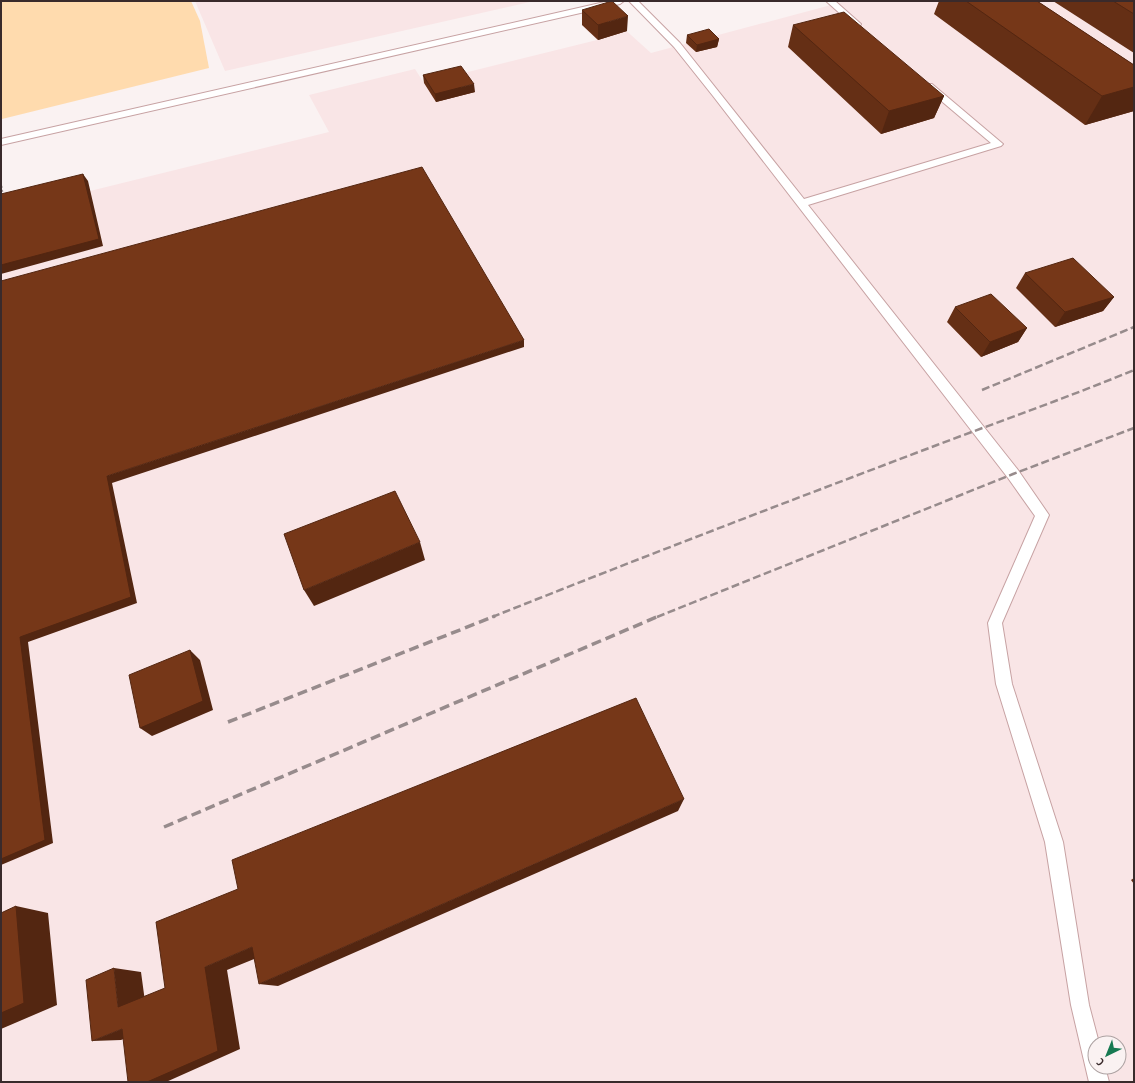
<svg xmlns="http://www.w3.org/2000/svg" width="1135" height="1083" font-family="'PT Sans Narrow',sans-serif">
	<rect width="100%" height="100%" fill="#faf2f2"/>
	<!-- built -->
	<path fill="#f9e5e6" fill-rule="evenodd" d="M195,1H534L225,71Z
		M846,1H1134V1082H1V203L88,181L90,191L329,132L309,95L415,69L424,83L597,40L582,25L611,17L651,53ZM1095,1043H1119V1067H1095Z"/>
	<!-- green -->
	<path fill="#ffdbae" d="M1,1H191L200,21L209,68L2,119Z"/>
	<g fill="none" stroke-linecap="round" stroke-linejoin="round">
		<defs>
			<path id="lane" d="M609,1H624L620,4L1,145V139Z
				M629,1H638L680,43L804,199L991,143L926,88L924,86L926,84H932L1003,144L1001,146L808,205L1018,470L1049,515L1002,623L1012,684L1063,842L1089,1005L1099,1043H1095V1067H1105L1109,1082H1089L1071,1005L1045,842L996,684L988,623L1035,516L1008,478L713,96L674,47Z
				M826,1H835L861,24L860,26H854Z"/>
		</defs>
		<!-- lane casing -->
		<use href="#lane" stroke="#c7a2a3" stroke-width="2"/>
		<!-- path -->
		<path stroke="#9d9292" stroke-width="1.5" stroke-dasharray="2 2" stroke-linecap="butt" d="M1,182L3,195"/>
		<!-- lane -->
		<use href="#lane" fill="#fff" fill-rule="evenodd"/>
		<!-- rail-far1 -->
		<path stroke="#978b8c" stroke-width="2.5" stroke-dasharray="8 3.5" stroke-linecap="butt" d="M982,390L1134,327
			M492,617C640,558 789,501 937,445C1003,420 1069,397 1134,370
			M657,617L1013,474L1134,428"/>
		<!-- rail -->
		<path stroke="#978b8c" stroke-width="3.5" stroke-dasharray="10 5" stroke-linecap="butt" d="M228,722L495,616
			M164,827L659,616"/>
	</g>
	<!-- wall -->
	<path fill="#652f15" d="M939,1H1037L1134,65V111L1085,125L934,14Z
		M1053,1H1134V53Z
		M582,10L627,31L598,40L582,25Z
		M793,25L944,96L934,118L881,134L788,47Z
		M687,35L719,39L717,47L696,52L686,43Z
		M423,75L475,92L436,102L424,83Z
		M1025,273L1114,297L1103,311L1055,327L1016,288Z
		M955,307L1027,328L1018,342L981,357L947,322Z
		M1134,878V884L1131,880Z"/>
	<!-- shaded-wall -->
	<path fill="#532611" d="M628,16L627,31L598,40V25Z
		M719,39L717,47L696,52L697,45Z
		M474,84L475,92L436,102L435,94Z
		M1134,87V111L1085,125L1102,96Z
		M944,96L934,118L881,134L889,111Z
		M83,174L88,181L103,246L1,274V265Z
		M1114,297L1103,311L1055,327L1065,312Z
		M1027,328L1018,342L981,357L990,342Z
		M524,340V347L112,483L137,603L28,642L53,843L1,865V859L20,637L107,476Z
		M420,542L425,560L314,606L304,590Z
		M190,650L200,660L213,710L152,736L140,728Z
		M684,799L678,811L278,986L259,984Z
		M16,906L48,913L57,1005L1,1029V1013Z
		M252,947L271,952L227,970L240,1049L166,1082H147L205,967Z
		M114,968L141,972L146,1009L118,1007Z
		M122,1029H149L121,1040L92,1041Z"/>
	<!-- building -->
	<path fill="#763718" stroke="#532611" d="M612,1L628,16L598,25L582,10Z
		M966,1H1037L1134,65V87L1102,96Z
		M1113,1H1134V14Z
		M844,12L944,96L889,111L793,25Z
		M709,29L719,39L697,45L687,35Z
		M461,66L474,84L435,94L423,75Z
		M422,167L524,340L107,476L131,597L20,637L45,840L1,859V281Z
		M83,174L99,239L1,265V194Z
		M1073,258L1114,297L1065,312L1025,273Z
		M991,294L1027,328L990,342L955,307Z
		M395,491L420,542L304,590L284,534Z
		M190,650L203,701L140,728L129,675Z
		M636,698L684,799L259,984L252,947L205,967L218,1051L147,1082H128L122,1029L92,1041L86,980L114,968L118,1007L165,988L156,922L238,889L232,860Z
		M16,906L24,1003L1,1013V913Z"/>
	<!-- border -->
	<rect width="1135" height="1083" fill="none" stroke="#392a2b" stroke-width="4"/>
	<!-- north arrow -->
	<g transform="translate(1107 1055) rotate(223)"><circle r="19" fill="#faf2f2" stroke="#ada2a2"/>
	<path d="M0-3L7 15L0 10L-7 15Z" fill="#177a52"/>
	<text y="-6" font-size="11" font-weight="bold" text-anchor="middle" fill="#392a2b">С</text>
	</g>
</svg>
